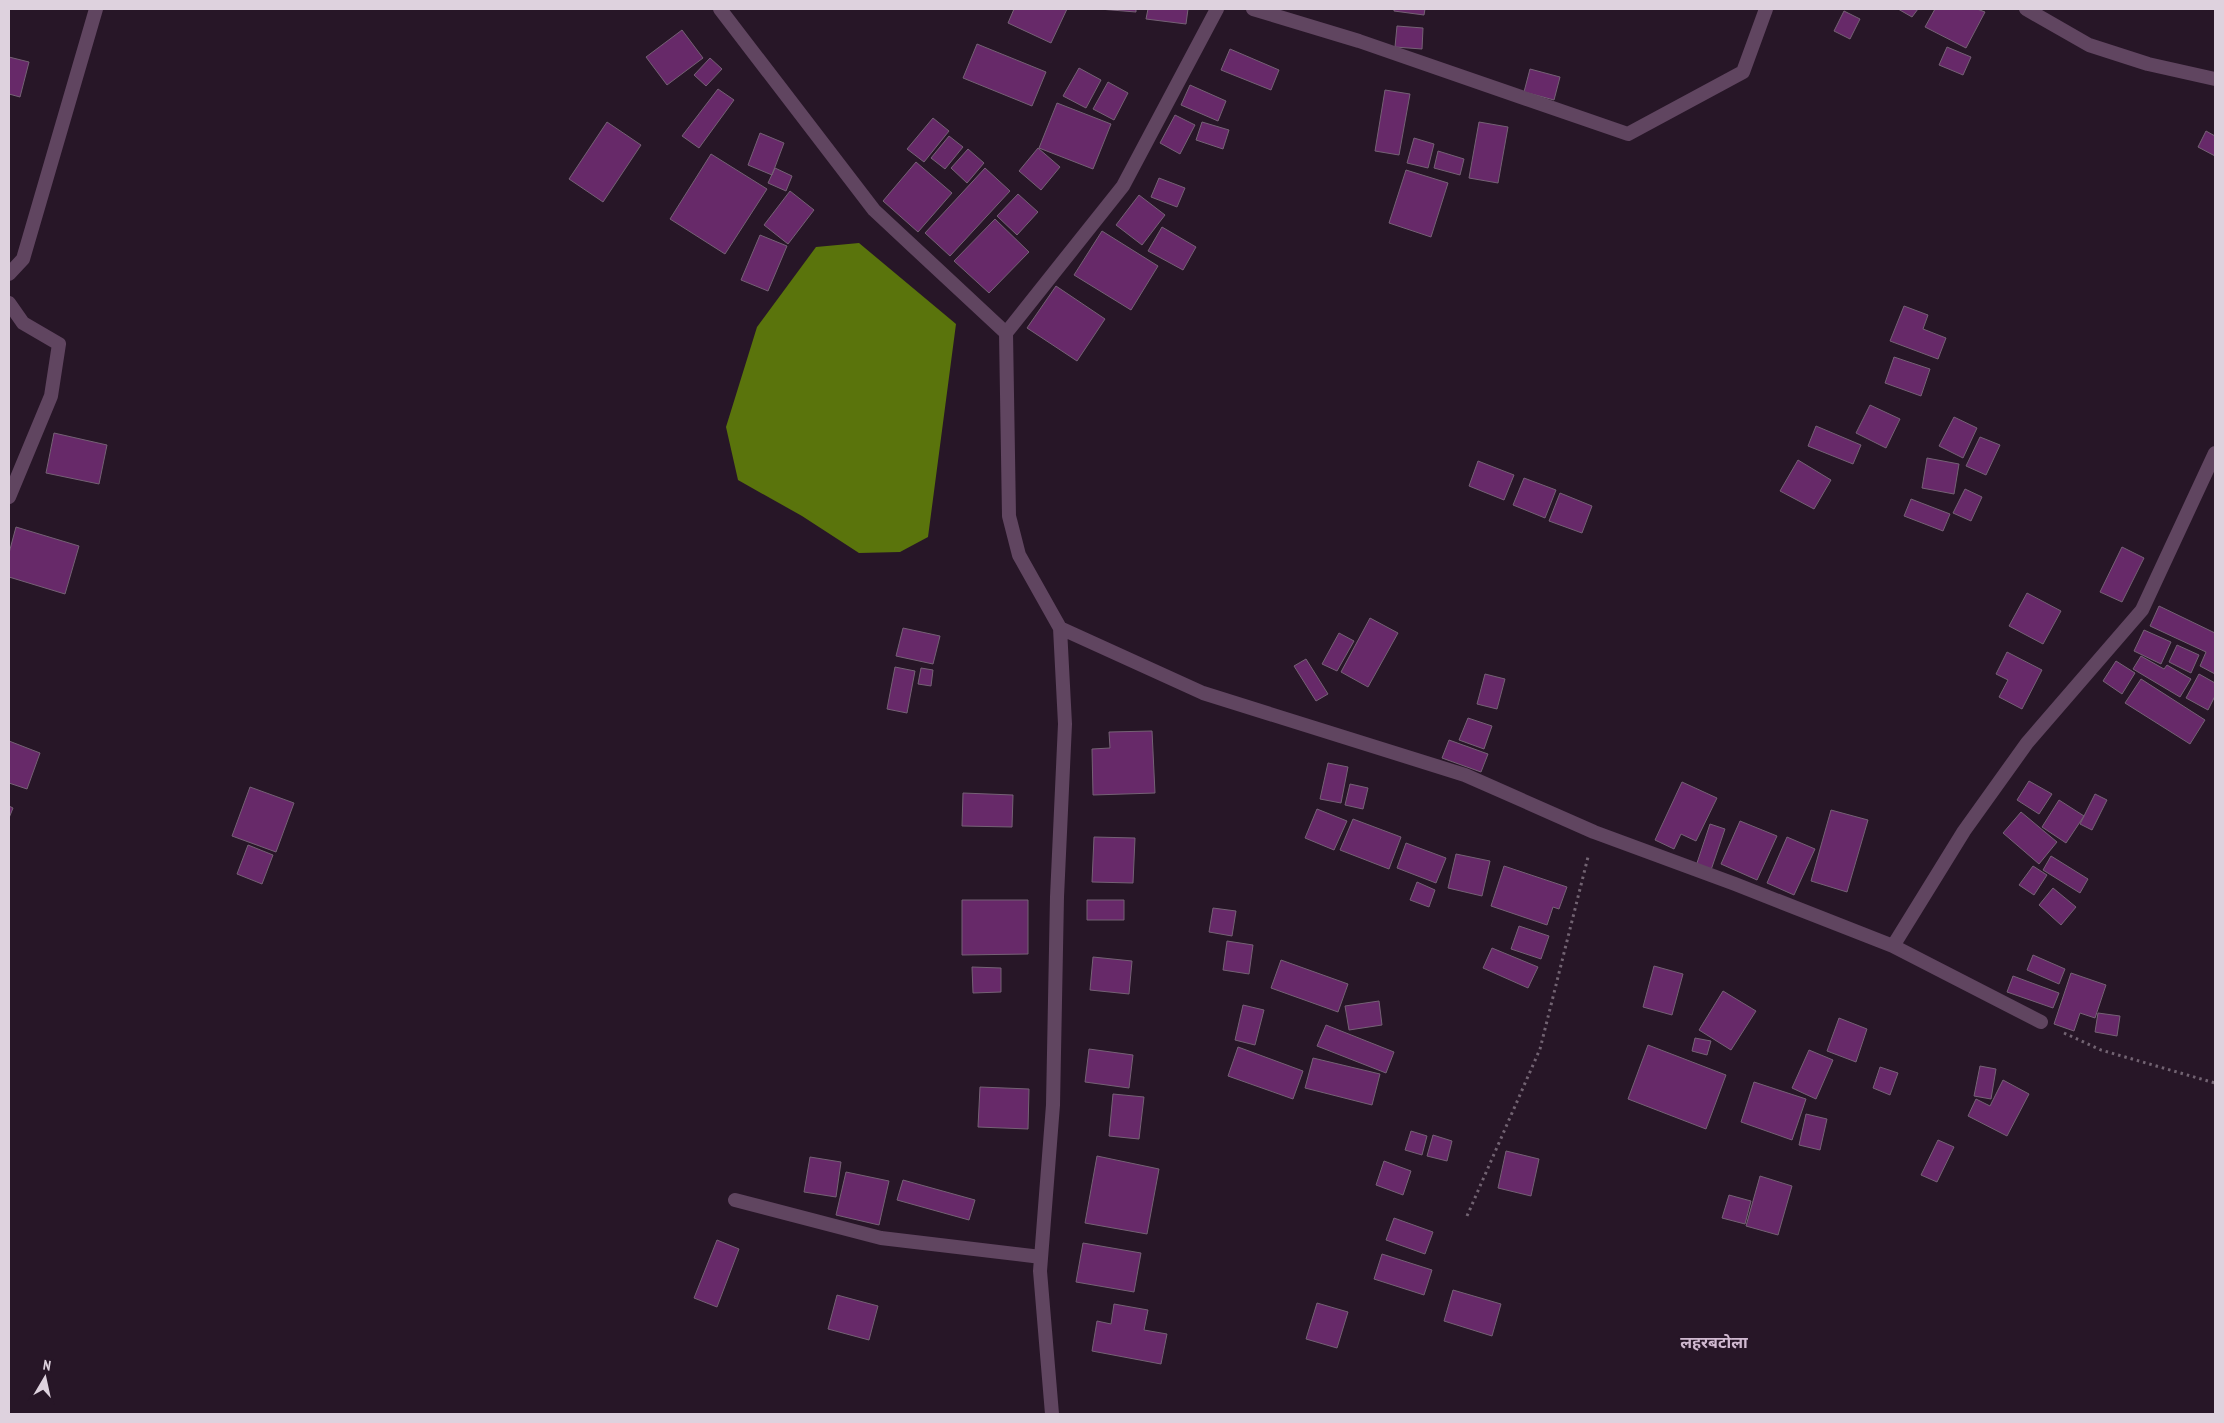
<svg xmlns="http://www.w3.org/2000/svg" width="2224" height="1423" font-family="'PT Sans Narrow','Noto Sans Devanagari',sans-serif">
	<rect width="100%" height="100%" fill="#271627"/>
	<!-- water -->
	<path fill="#5a740c" d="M859,243L956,324L928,537L900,552L859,553L802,516L738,480L726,427L757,327L816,247Z"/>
	<!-- building -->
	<path fill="#672969" stroke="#756175" d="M1014,9H1067L1051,43L1008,23Z
		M1099,9H1136V12Z
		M1148,9H1188L1186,24L1146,19Z
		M1394,9H1425L1424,15L1394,11Z
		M1898,9H1918L1912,17Z
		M1935,9H1977L1985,12L1966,48L1925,27Z
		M1844,11L1860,19L1850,39L1834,31Z
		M1397,26L1423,28L1422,49L1395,47Z
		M682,30L703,58L667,85L646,57Z
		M977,44L1046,72L1032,106L963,78Z
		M1947,47L1971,57L1963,75L1939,65Z
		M1230,49L1279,70L1271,90L1221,70Z
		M9,57L29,62L20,97L9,94Z
		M710,58L722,69L706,86L694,75Z
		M1079,68L1101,80L1086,108L1063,96Z
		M1530,69L1560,77L1554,100L1524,92Z
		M1108,82L1128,93L1114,120L1093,109Z
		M1190,85L1226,101L1218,121L1181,105Z
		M718,89L734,100L699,148L682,136Z
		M1385,90L1410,94L1399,155L1375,151Z
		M1057,103L1111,124L1093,169L1039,148Z
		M1175,115L1195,125L1180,154L1160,143Z
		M933,118L949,131L924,162L907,149Z
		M607,122L641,145L603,202L569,179Z
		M1202,122L1229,130L1223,149L1196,140Z
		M1479,122L1508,127L1498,183L1469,178Z
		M2206,131L2215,136V156L2198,147Z
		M760,133L784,143L772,175L748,165Z
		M949,136L963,147L945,169L931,158Z
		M1414,138L1434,144L1428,168L1407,163Z
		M1038,148L1060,167L1041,190L1019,171Z
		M968,149L984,163L967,183L951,168Z
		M1438,151L1464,159L1460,175L1434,168Z
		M711,154L767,189L725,254L670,219Z
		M916,162L952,193L918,232L883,201Z
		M775,168L792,176L786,191L768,183Z
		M985,168L1010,191L950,256L925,233Z
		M1406,170L1448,183L1431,237L1389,223Z
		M1159,178L1185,188L1177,207L1151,197Z
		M790,191L814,210L788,244L764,225Z
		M1018,194L1038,212L1017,235L997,216Z
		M1139,195L1165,215L1142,245L1116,225Z
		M995,219L1029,252L989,293L954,261Z
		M1162,227L1196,247L1183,270L1148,251Z
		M1102,231L1158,266L1131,310L1074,275Z
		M760,235L787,246L768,291L741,280Z
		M1056,286L1105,319L1077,361L1027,328Z
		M1904,306L1928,315L1923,329L1946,338L1938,359L1890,341Z
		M1894,357L1930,369L1921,396L1885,383Z
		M1870,405L1900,419L1886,448L1856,433Z
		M1954,417L1977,428L1963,458L1939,446Z
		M1816,426L1861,445L1853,464L1808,446Z
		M54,433L107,445L99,484L46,473Z
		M1980,437L2000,445L1986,475L1966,466Z
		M1927,458L1959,464L1954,494L1922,488Z
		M1798,460L1831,480L1814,509L1780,491Z
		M1478,461L1514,475L1504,500L1469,486Z
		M1524,478L1556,490L1545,518L1513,505Z
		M1965,489L1982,497L1971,521L1953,513Z
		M1560,493L1592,506L1582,533L1549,521Z
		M1911,499L1950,514L1943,531L1904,516Z
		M16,527L79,546L65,594L9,577V553Z
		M2122,547L2144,558L2122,602L2100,592Z
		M2027,593L2061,611L2043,644L2009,626Z
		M2159,606L2215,633V674L2200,666L2206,652L2150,626Z
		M1370,618L1398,633L1368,687L1341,672Z
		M903,628L940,636L933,664L896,656Z
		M2144,630L2171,642L2161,664L2134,651Z
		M1339,633L1354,641L1337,671L1322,664Z
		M2177,645L2199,655L2191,673L2169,662Z
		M2007,652L2042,670L2022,709L1999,697L2008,680L1996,674Z
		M2141,656L2164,669L2167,665L2191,679L2180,697L2133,669Z
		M1306,659L1328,694L1316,701L1294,666Z
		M2116,661L2135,673L2122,694L2103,681Z
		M895,667L915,671L907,713L887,709Z
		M921,668L933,670L931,686L918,684Z
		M1485,674L1505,679L1497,709L1477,704Z
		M2199,674L2215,683V696L2208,710L2186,698Z
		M2141,679L2205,720L2190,744L2125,703Z
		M1468,718L1492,726L1484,749L1459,740Z
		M1152,731L1155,793L1093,795L1092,749L1110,748L1109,732Z
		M1449,740L1488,754L1481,772L1442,758Z
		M9,741L40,753L27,789L9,783Z
		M1328,763L1348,767L1341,803L1320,799Z
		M2029,781L2052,794L2039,814L2017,800Z
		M1682,782L1717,798L1696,841L1681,834L1674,849L1655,840Z
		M1350,784L1368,788L1363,809L1345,805Z
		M250,787L294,803L276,852L232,836Z
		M963,793L1013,795L1012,827L962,826Z
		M2095,794L2107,800L2092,830L2080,824Z
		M2059,800L2084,816L2066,843L2042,827Z
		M9,806L13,808L9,818Z
		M1317,809L1347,821L1334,850L1305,838Z
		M1831,810L1868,820L1847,892L1811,881Z
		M2021,812L2057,842L2039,864L2003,833Z
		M1353,819L1401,837L1389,869L1340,850Z
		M1740,821L1777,836L1757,880L1721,864Z
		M1710,824L1725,829L1711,870L1696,866Z
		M1094,837L1135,838L1133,883L1092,882Z
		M1787,837L1815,849L1794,895L1767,883Z
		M1406,843L1446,858L1436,883L1397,868Z
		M248,845L273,855L262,884L237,874Z
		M1456,854L1490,861L1482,896L1448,888Z
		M2051,856L2088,879L2080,893L2043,870Z
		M1504,866L1567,887L1559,909L1553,907L1547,925L1491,906Z
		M2033,866L2047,875L2034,895L2019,885Z
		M1417,882L1435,890L1429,907L1410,900Z
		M2053,888L2076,907L2061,925L2039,905Z
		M962,900H1028V954L962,955Z
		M1087,900H1124V920H1087Z
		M1213,908L1236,911L1232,936L1209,932Z
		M1519,926L1549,936L1541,959L1511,949Z
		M1227,941L1253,945L1249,974L1223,970Z
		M1492,948L1538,967L1528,988L1483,968Z
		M2033,955L2065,969L2059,984L2027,970Z
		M1093,957L1132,961L1129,994L1090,990Z
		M1281,960L1348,984L1338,1012L1271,988Z
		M1654,966L1683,974L1672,1015L1643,1007Z
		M972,967L1001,968V992L973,993Z
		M2071,973L2106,985L2095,1018L2080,1013L2074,1031L2054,1024Z
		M2013,976L2059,993L2053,1008L2007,992Z
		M1723,991L1756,1011L1731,1050L1699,1030Z
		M1379,1001L1382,1025L1349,1030L1345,1006Z
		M1243,1005L1264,1010L1255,1045L1235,1040Z
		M2098,1013L2120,1016L2117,1036L2095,1032Z
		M1839,1018L1867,1029L1856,1062L1827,1051Z
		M1326,1025L1394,1052L1386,1073L1317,1046Z
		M1695,1038L1711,1041L1707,1055L1692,1051Z
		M1648,1045L1726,1075L1706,1129L1628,1099Z
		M1238,1047L1303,1071L1293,1099L1228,1076Z
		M1089,1049L1133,1055L1129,1088L1085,1082Z
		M1809,1050L1833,1060L1816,1099L1792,1088Z
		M1313,1058L1380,1074L1372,1105L1305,1088Z
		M1980,1066L1996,1069L1991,1099L1974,1096Z
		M1880,1067L1898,1073L1890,1095L1873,1088Z
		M2003,1080L2029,1094L2007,1136L1968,1116L1976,1099L1990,1106Z
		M1754,1082L1806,1099L1792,1140L1741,1122Z
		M980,1087L1029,1089L1028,1129L978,1127Z
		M1113,1094L1144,1097L1139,1139L1109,1136Z
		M1806,1114L1827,1119L1820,1150L1799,1145Z
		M1411,1131L1427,1136L1422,1155L1405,1150Z
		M1433,1135L1452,1141L1447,1161L1427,1156Z
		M1938,1140L1954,1147L1937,1182L1921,1175Z
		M1506,1151L1539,1159L1531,1196L1498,1188Z
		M1097,1156L1159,1169L1147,1234L1085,1223Z
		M810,1157L841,1162L836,1197L804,1192Z
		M1384,1161L1411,1171L1403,1195L1376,1185Z
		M846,1172L889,1181L879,1225L836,1215Z
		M1760,1176L1792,1186L1778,1235L1746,1226Z
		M903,1180L975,1200L969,1220L897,1200Z
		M1729,1195L1751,1201L1745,1224L1722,1218Z
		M1394,1218L1433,1232L1425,1254L1386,1240Z
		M717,1240L739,1249L717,1307L694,1298Z
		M1083,1243L1141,1253L1134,1292L1076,1282Z
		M1382,1254L1432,1270L1424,1295L1374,1279Z
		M1453,1290L1501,1304L1492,1336L1444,1321Z
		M837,1295L878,1306L869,1340L828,1329Z
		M1317,1303L1348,1312L1337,1348L1306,1339Z
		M1114,1304L1148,1310L1144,1330L1167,1334L1161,1364L1092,1351L1097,1321L1111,1324Z"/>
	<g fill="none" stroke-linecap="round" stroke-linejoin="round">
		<!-- path -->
		<path stroke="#726372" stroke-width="3" stroke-dasharray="2.5 4" stroke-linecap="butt" d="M2064,1033L2101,1050L2215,1083
			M1467,1216L1540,1049L1588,857"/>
		<!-- service -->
		<path stroke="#604560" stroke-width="14" d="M9,303L23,323L59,344L51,396L9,497"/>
		<!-- minor -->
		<path stroke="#604560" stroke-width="14" d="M720,9L874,210L1006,333L1009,516L1019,555L1060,628L1203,693L1465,775L1594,832L1735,884L1893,946L2041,1022
			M1253,9L1359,41L1628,134L1743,72L1766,9
			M2026,9L2089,45L2148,64L2215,79
			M9,274L23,259L96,9
			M1006,333L1123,186L1217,9
			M1893,946L1964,831L2027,743L2142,610L2215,453
			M735,1200L881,1238L1041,1257
			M1052,1414L1040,1271L1053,1105L1057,897L1065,724L1060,628"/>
	</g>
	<g text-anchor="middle" stroke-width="4" stroke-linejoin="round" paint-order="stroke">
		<!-- quarter labels -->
		<g font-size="16" font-weight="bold" fill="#d0b9d0" stroke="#271627">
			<text x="1714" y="1348">लहरबटोला</text>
		</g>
	</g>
	<!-- border -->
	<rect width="2224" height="1423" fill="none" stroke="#ded2de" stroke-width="20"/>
	<!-- north arrow -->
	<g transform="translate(45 1378) rotate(9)" stroke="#271627" stroke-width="4" paint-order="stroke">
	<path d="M0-4L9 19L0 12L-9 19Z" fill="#ded2de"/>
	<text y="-8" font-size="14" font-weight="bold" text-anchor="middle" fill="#ded2de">N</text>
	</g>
</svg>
